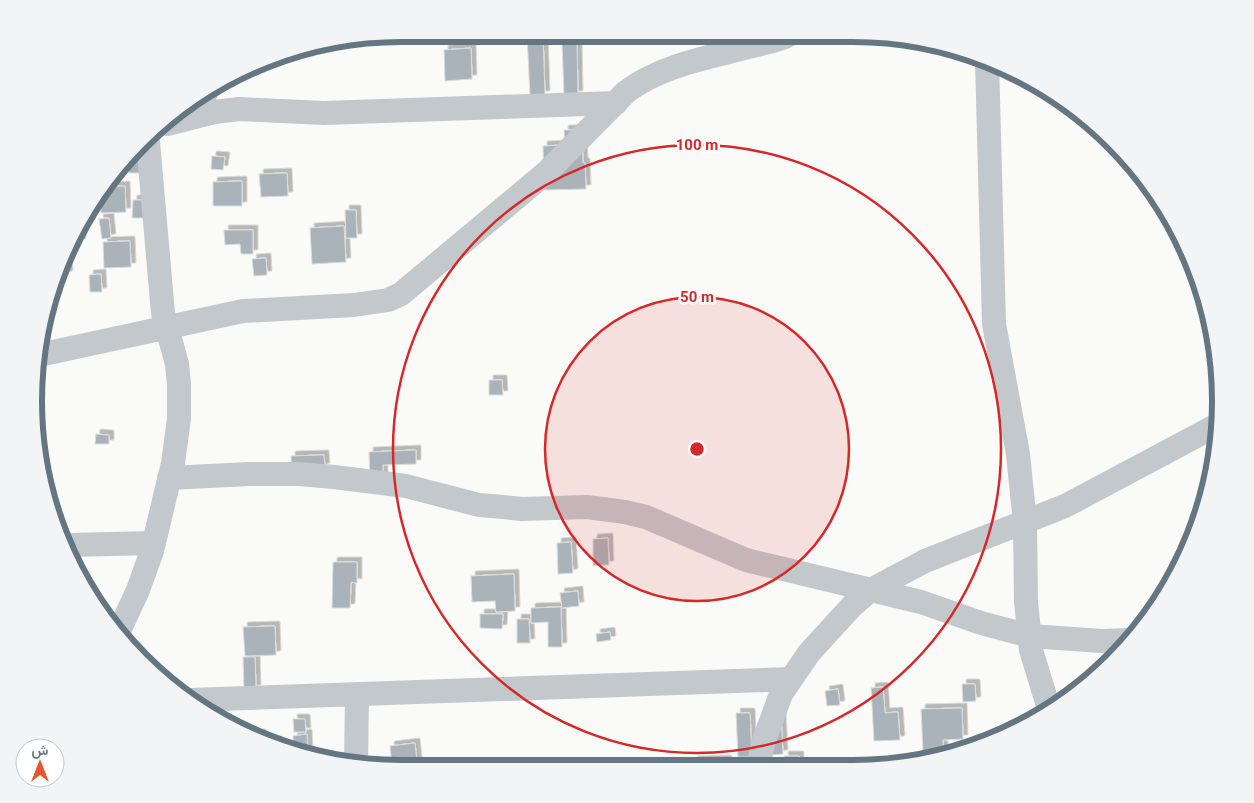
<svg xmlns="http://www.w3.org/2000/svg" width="1254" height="803" font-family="Roboto,Vazirmatn,sans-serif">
	<defs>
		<filter id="shadow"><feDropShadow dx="4.5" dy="-4.5" stdDeviation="0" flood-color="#0004"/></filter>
	</defs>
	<rect width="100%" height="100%" fill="#fafaf8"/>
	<!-- building -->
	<path fill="#aab3b9" stroke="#dcdcda" filter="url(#shadow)" d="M527,35H543L545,95H530Z
		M562,42H577L578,95H564Z
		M471,48L472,79L445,81L444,50Z
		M564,130H582L583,163H585L586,189L544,190L543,146L565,145Z
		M212,156L225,157L223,170L211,169Z
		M129,159H141V173H129Z
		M287,173L288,196L261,197L259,174Z
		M242,181V206H213V182Z
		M125,186L126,212L101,213V194L105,187Z
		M133,200H145L144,218H132Z
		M345,210H356L357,238H346Z
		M109,218L111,238L102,239L99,219Z
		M344,226L346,262L312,264L310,228Z
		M224,230H253V254H241L240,244L225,245Z
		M81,231V243H75Z
		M130,241L131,267L104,268L103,242Z
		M266,258L267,275L254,276L252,259Z
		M64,263H67L68,275L57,276Z
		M101,274L102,292H90L89,275Z
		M489,380H502L503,395H489Z
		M96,434L109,435V444H95Z
		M416,450V464L383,465V481H370L369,452Z
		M324,455L325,467L292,481L291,456Z
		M608,538L609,565L593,566V539Z
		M571,542L573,573L558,574L557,543Z
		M333,562H357V583L351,582L350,608H332Z
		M514,574L515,611L496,612L495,601L472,602L471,576Z
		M578,591L579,606L562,608L560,593Z
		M561,607L562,647H548V622L531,623V608Z
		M480,614H503L502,629L480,628Z
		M517,619H529L530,643H517Z
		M275,626L276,655L245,656L243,627Z
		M610,632L611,640L597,642L596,634Z
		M243,657H255L256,689L244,690Z
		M962,684H975L976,701L963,702Z
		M883,687L885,713L898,712L900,740L874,741L871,688Z
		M838,689L840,705L827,706L825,691Z
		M962,708L963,739L943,740V751L923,752L921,709Z
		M736,713H750L752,757H738Z
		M781,716L783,754L771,755Z
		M293,719H305L306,732H294Z
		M261,734V741L249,735Z
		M307,734L308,754L294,750L293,736Z
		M415,743L417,762L392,765L390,746Z
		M784,756H799V768H785Z
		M727,760L728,768H693V761Z"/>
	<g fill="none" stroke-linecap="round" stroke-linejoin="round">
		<!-- minor -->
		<path stroke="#c3c8cc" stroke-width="24" d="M987,60L994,324L1018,454L1025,523L1026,602L1031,650L1049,709
			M193,116L207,91
			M167,124L214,112L239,109L324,113L616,103
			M39,355L243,311L354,305L388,300L401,294L547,172L626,92C661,65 711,57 753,46C764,43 776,41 787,36
			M169,478L250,474H299L334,477L406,486L479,505L492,506L522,509L587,507L625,512L646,517L746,560L921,602L981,623L1030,636L1102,641L1130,640
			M68,545L154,543
			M119,631L138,590L152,551L173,463L179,419V384L177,364L163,313L148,142
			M189,700L791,679
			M356,766L357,694
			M758,768L763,743L781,694L809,653L852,606L869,591L925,561L1065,506L1219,424"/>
	</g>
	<!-- distance rings -->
	<circle cx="697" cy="449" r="152" fill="#d62828" fill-opacity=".12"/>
	<g fill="none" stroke="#d62828" stroke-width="2.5">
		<circle cx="697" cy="449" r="152"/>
		<circle cx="697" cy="449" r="304"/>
	</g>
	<!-- crop -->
	<path d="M0 0H1254V803H0ZM401 42H853A359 359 0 0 1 1212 401V401A359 359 0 0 1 853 760H401A359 359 0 0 1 42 401V401A359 359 0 0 1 401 42Z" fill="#f3f4f5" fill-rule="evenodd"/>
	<path fill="none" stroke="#657683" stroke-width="6" d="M401 42H853A359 359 0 0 1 1212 401V401A359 359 0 0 1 853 760H401A359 359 0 0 1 42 401V401A359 359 0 0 1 401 42Z"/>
	<circle cx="697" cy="449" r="8" fill="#d62828" stroke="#fff" stroke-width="2.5"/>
	<g font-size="15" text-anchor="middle" font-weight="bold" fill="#d62828" stroke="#fff" stroke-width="5" stroke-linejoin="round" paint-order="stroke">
		<text x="697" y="150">100 m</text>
		<text x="697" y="302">50 m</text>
	</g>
	<!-- north arrow -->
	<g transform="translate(40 763)"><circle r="24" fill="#ffffff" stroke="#c1c8cd"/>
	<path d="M0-4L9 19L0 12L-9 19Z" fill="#e4572e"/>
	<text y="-8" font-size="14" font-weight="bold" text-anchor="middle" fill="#657683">ش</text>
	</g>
</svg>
